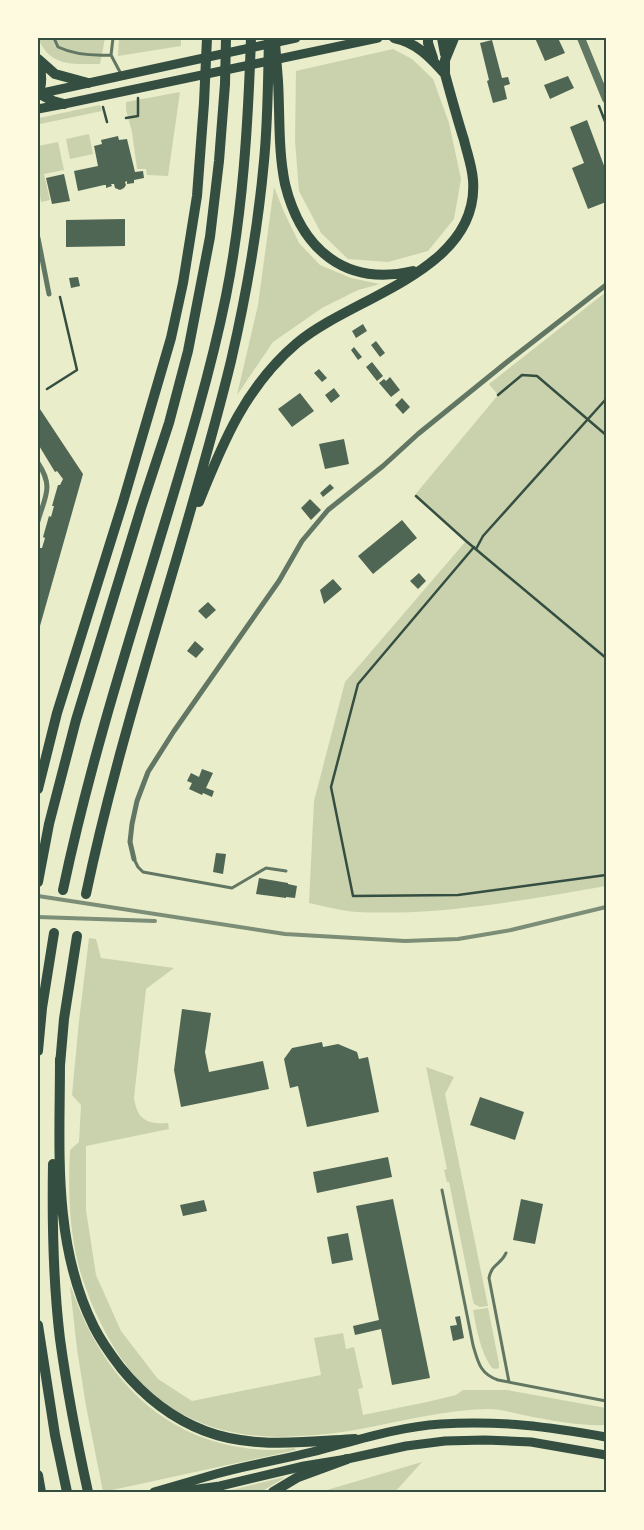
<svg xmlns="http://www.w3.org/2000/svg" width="644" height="1530" font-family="'PT Sans Narrow',sans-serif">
	<rect width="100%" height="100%" fill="#e9edc9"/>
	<!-- green -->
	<path fill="#cad2ad" d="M38,38H105L100,64C72,64 50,67 38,38Z
		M119,38H181V46L118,56Z
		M393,49L412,59L433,79L449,123L461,179L454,219L428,251L388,262L348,259L321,233L299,191L295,141L296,71Z
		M180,92L168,176L147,175L146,169H137L132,132L126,110V102Z
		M100,105L102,111L40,124L39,118Z
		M89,134L93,154L70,159L66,139Z
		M58,142L64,170L44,174L50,200L41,202L38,182V146Z
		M274,187L284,212L299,243L320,265L351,278L380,284L358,290L322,308L273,342L237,395L258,305Z
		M606,292V886C524,900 441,916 357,912C341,911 324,906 309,903L314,801L345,682L466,541L414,496L498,395L489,384Z
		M89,938L96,939L101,958L174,968L146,989L134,1098C137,1119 147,1125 168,1123L169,1129L86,1146V1210L96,1275L121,1331L158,1379L192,1401L321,1375L314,1338L343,1333L346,1349L354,1347L363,1388L358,1389L363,1415L427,1402L456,1395L463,1390H507L606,1408V1425C580,1426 554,1421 528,1416C514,1413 501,1409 487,1409C444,1410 402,1421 360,1429C334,1434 308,1436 281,1437C243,1437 206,1429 173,1409C126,1382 93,1317 79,1267C69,1229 68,1189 70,1150L79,1142L81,1105L72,1095L79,1021Z
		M426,1067L454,1077L445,1094L488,1306L480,1307L474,1304L473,1301L449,1182H447L444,1170L447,1169Z
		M70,1286C73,1291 75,1298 77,1303C82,1316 88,1329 95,1341C128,1399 178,1439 245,1448C261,1450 278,1451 294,1448L296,1450L103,1492L86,1406L77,1349Z
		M488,1308L499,1363V1368L496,1369L492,1368C480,1351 477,1331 473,1310Z
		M422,1462L395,1492H320Z
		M284,1477V1478L261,1492H223Z"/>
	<!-- building -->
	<path fill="#4f6655" d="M535,38H558L565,53L545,61Z
		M492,40L502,78L508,77L510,84L504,86L507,99L493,103L487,81L489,80L480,43Z
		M568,76L574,88L550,99L544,85Z
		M587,120L606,171V202L588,209L572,168L584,163L570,127Z
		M118,136L119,140L127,139L135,172L143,171L144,178L134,180V183L127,184V181L125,182L126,185L124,188L120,190L115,188L114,184H111L112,186L106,188V185H104L78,191L74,171L98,166L94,146L102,144L101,140Z
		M64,174L70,201L52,204L46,178Z
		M125,219V246L66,247V220Z
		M78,277L80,286L71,288L69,278Z
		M363,324L367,331L356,338L352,331Z
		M376,341L385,353L380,357L371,345Z
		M354,347L362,357L358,360L351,350Z
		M372,362L383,376L377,381L366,367Z
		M319,369L327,378L322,382L314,373Z
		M390,377L400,390L391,397L379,383L384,379L386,381Z
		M334,388L340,396L331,403L325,395Z
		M300,393L314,411L292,427L278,409Z
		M402,398L410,407L403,414L395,405Z
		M38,406L83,474L38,633V555L40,548H42L45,538L43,537L49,516L51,517L54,506H52L58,485H60L63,479L57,471L55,472L38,444Z
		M344,439L349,464L325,469L319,444Z
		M330,484L334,488L323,497L320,493Z
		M310,499L321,510L311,520L301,508Z
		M402,520L417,538L373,574L358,556Z
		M419,573L426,581L418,589L410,581Z
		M333,579L342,589L324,604L320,590Z
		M208,602L216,610L206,619L198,611Z
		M195,641L204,649L196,658L187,651Z
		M202,769L213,773L206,788L214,791L212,797L203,793L202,795L189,789L192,783L187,781L191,773L199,777Z
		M216,853L226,854L223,874L213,872Z
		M259,878L288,883V884L297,886L295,898L286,897V898L256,894Z
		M182,1009L211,1013L205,1052L209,1072L263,1061L269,1089L181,1107L174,1070Z
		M322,1042L323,1047L338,1044L357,1052L359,1059L368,1057L379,1112L307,1127L298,1086L290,1088L284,1059L292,1048Z
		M480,1097L524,1112L515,1140L470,1125Z
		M388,1157L392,1177L317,1193L313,1172Z
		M393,1199L430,1378L392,1385L381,1329L355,1335L353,1326L379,1320L356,1206Z
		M521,1199L543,1204L535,1244L513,1240Z
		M204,1200L207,1211L183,1216L180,1205Z
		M348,1233L353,1260L332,1264L327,1237Z
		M460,1316L464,1338L453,1341L450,1326L457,1325L455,1317Z"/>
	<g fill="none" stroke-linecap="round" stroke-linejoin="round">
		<!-- path -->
		<path stroke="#344e41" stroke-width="2.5" d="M599,106L606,124
			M103,107L107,122
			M126,118L138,116V98
			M47,389L77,370L60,297
			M498,395L522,375L537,376L606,435
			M416,496L466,541L606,658
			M474,547L358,684L331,787L353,896L458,895L606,875
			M476,549L483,536L606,399"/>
		<!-- service -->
		<path stroke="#617663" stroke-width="3" d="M54,38L58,47C75,55 92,56 111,55
			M113,38L111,55L121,74
			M134,859L138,867L143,872L232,888L266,868L286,871
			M442,1190L473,1345C478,1362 480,1374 498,1380L606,1401
			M506,1253C501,1265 492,1263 489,1278L509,1382"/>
		<!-- minor -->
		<path stroke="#617663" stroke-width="5" d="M38,238L49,294
			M38,463C54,487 45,496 38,521
			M134,859L130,842L132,824L137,801L148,772L174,731L279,581L302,541L328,510L383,466L418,434L507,362L606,285"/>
		<!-- tertiary -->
		<path stroke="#617663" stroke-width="8" d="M581,38L606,99"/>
		<!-- secondary -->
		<path stroke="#344e41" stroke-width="9" d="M38,109L64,104"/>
		<!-- primary -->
		<path stroke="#344e41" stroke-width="9" d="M38,94L296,38
			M64,104L378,38
			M154,1492C175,1486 195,1480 216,1474C248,1465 280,1460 312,1452C355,1441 396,1427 441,1424C499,1420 550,1427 606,1437
			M176,1492L220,1486L304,1466L347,1459L406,1446L445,1441L485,1440L531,1442L606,1455"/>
		<!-- motorway -->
		<path stroke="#344e41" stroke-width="10" d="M394,38C416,42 431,58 445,74
			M428,38V43L433,58
			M442,38L445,54
			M275,43C276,55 277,68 278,81C280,115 278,150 285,184C301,249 345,287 413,271
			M38,59L55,74L88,83
			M38,61C42,73 43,83 38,95
			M38,93L53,101L64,104
			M199,502C223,442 246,386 297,343C353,296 480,271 473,180C472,166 467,153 464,140C457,118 451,96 445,74V60L454,38
			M38,789L57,713L123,502L171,338L183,283L197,196L204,103L207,38
			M38,882L49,824L76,720L141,508L169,423L188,351L210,237L219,161L225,84L226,38
			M63,890C87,776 121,666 155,555C181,469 208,384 226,296C243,211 248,124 251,38
			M86,894C110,780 144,669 177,557C196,492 215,427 231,361C246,296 258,228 264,161C268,120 268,79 269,38
			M38,1051L42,1008L54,933
			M60,1059C60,1150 52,1243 94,1327C101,1341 111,1355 121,1368C143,1395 171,1418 205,1431C252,1449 305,1442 355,1439
			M60,1065L64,1019L77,936
			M53,1164C52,1222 53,1281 60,1339C67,1390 77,1442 88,1492
			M38,1325L55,1435L67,1492
			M38,1475L41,1492
			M273,1492L298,1477L347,1459"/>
		<!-- rail -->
		<path stroke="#7c8e77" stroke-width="4" d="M38,896L285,934L405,941L458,939L511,930L606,907
			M38,917L155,921"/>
	</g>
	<!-- border -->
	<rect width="644" height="1530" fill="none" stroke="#fefae0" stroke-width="78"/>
	<rect x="39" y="39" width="566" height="1452" fill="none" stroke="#344e41" stroke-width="2"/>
</svg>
